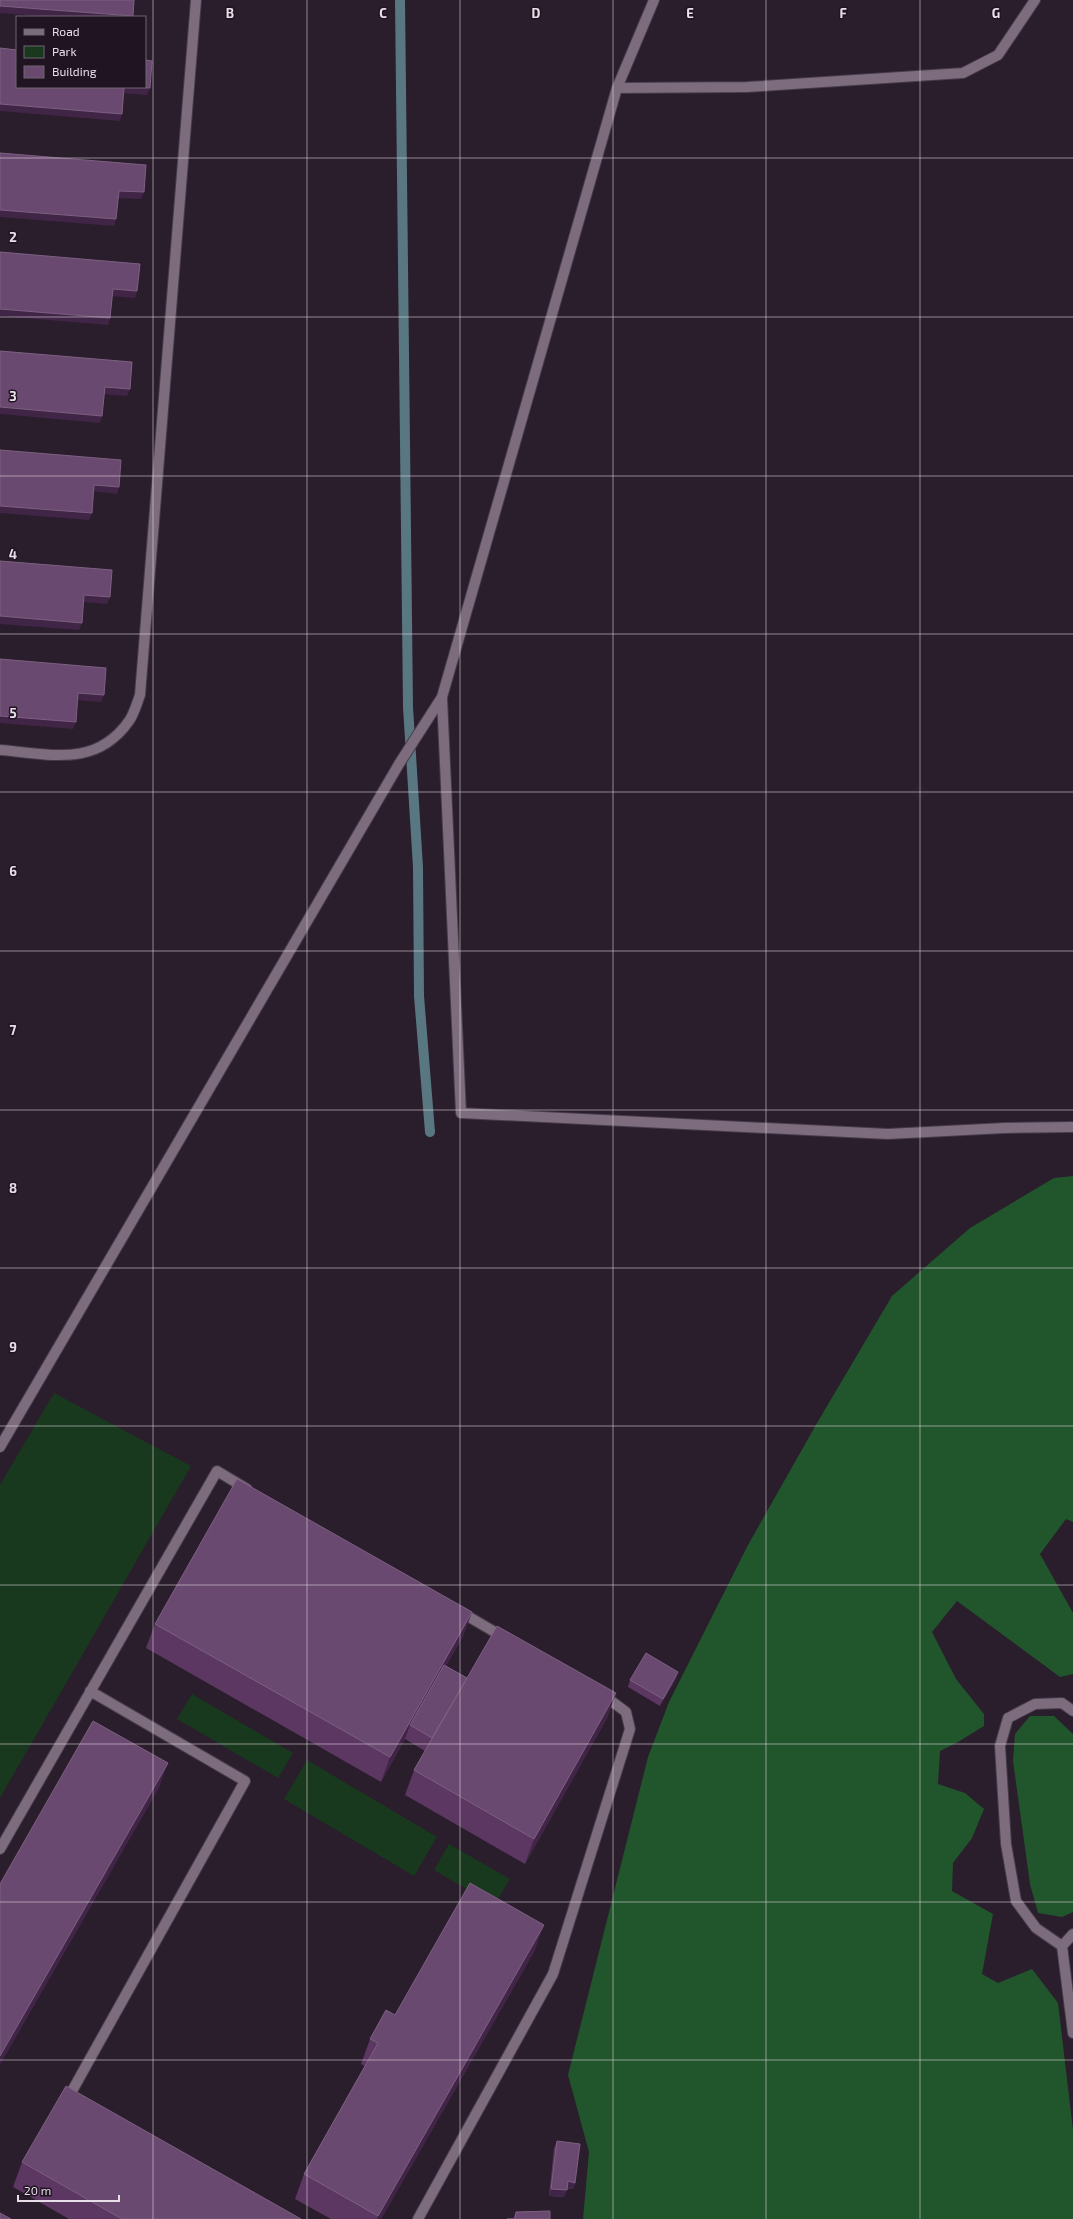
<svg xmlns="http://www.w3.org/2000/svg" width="1073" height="2219" font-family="'Exo 2',sans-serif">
	<rect width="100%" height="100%" fill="#2a1d2c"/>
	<!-- green -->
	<path fill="#19391f" d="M54,1393L191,1466L0,1798V1485Z
		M192,1694L293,1753L278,1778L177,1719Z
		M307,1760L437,1837L414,1876L284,1799Z
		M449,1844L510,1879L494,1905L434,1870Z"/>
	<!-- forest -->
	<path fill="#21562c" d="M1073,1176V1522L1066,1519L1040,1554L1073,1613V1674L1060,1677L957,1601L932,1632L956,1679L984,1714V1726L958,1742L940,1751L938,1784L965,1793L984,1809L972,1838L953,1863L952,1891L993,1914L982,1974L998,1983L1032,1969L1058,2003L1073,2130V2219H583L589,2152L568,2075L648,1757L669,1702L748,1545L817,1423L892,1296L970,1228L1054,1178Z
		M1030,1716H1054L1073,1734V1912L1062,1917L1038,1913L1030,1884L1013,1761L1015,1734Z"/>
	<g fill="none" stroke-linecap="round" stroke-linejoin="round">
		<!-- stream -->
		<path stroke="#587780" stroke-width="10" d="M400,0L408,707L418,867L419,996L430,1132"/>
		<defs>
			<path id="lane" d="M617,88L747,87L963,73L998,55L1035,0
				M459,1611L505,1638
				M1073,1711L1062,1703L1035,1704L1008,1718L1000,1746L1006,1844L1016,1901L1036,1928L1062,1946L1073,2033
				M0,1849L217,1471L247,1489
				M1062,1946L1073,1934
				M67,2100L245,1781L90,1691
				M418,2219L553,1974L630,1729L626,1712L602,1694"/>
			<path id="street" d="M442,698L461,1113L888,1134L1004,1128L1073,1127
				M0,750C50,754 96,768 129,721C134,714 137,703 140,695L196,0
				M0,1447L399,764L442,697L617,88L654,0"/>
		</defs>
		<!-- lane casing -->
		<use href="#lane" stroke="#463b47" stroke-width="12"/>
		<!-- street casing -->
		<use href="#street" stroke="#463b47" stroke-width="12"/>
		<!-- lane -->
		<use href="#lane" stroke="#7c6c7d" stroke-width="10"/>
		<!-- street -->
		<use href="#street" stroke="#7c6c7d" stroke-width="10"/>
	</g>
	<!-- wall -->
	<path fill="#5b3761" d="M472,1612L463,1636L446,1666L467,1678L616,1693L607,1718L525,1864L405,1795L414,1770L425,1751L405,1739L381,1782L146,1648L155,1624Z
		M678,1672L676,1679L660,1706L628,1687L630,1680Z
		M535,1950L381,2219H331L295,2199L304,2174L365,2066L361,2064L370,2039L395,2015Z
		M557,2141L575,2183L573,2189H567L564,2197L549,2196L554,2148Z
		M22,2162L301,2219H69L13,2187Z
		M516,2212L550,2219H513Z"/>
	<!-- shaded-wall -->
	<path fill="#412546" d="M0,6L133,16V17H52L0,13Z
		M124,87H137L150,88L147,95L122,93Z
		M0,104L122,114L120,121L0,111Z
		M119,191L144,192L141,199L116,198Z
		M0,210L116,219L114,226L0,217Z
		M113,289L137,291L135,298L110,296Z
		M0,309L110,318L108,325L0,316Z
		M105,387L130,389L127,396L102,394Z
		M0,407L102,416L100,423L0,414Z
		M94,485L119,487L117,494L92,491Z
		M0,506L92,513L89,520L0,513Z
		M84,595L110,597L107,604L82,602Z
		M0,616L82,623L79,630L0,624Z
		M78,693L104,695L101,702L76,700Z
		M0,716L76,722L73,729L0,723Z
		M472,1612L463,1636L412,1727L410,1725L405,1739L381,1782L390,1757Z
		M678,1672L676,1679L660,1706L663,1699Z
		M616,1693L607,1718L525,1864L534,1839Z
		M168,1763L159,1788L0,2065V2056Z
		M544,1925L535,1950L381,2219H377L378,2216Z
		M568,2181L575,2183L573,2189L565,2188Z
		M551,2189L567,2190L564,2197L549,2196Z"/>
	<!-- building -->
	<path fill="#6a4970" stroke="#7d6082" d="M0,0H134L133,16L0,6Z
		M0,48L17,50V87H124L122,114L0,104Z
		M145,60L152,61L150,88L137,87H145Z
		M0,153L146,165L144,192L119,191L116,219L0,210Z
		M0,252L140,264L137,291L113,289L110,318L0,309Z
		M0,351L132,362L130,389L105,387L102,416L0,407Z
		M0,450L121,460L119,487L94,485L92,513L0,506Z
		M0,561L112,570L110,597L84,595L82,623L0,616Z
		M0,659L106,668L104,695L78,693L76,722L0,716Z
		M237,1479L472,1612L390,1757L155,1624Z
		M497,1626L616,1693L534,1839L414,1770Z
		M646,1653L678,1672L663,1699L630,1680Z
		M444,1665L467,1678L432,1738L410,1725Z
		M93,1721L168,1763L0,2056V1884Z
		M470,1883L544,1925L378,2216L304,2174L378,2043L370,2039L386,2010L395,2015Z
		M66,2086L301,2219H122L22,2162Z
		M557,2141L580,2144L575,2183L568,2181L567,2190L551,2189Z
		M550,2211V2219H507H515L516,2212Z
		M0,2213L11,2219H0Z"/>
	<!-- grid -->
	<path fill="none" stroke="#e7dee8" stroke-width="1" stroke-opacity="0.55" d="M153,0V2219M307,0V2219M460,0V2219M613,0V2219M766,0V2219M920,0V2219M0,158H1073M0,317H1073M0,476H1073M0,634H1073M0,792H1073M0,951H1073M0,1110H1073M0,1268H1073M0,1426H1073M0,1585H1073M0,1744H1073M0,1902H1073M0,2060H1073"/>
	<g font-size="13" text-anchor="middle" font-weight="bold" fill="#e7dee8" stroke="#211422" stroke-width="3" stroke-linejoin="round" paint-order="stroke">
		<text x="230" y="18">B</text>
		<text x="383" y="18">C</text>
		<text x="536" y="18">D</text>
		<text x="690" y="18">E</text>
		<text x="843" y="18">F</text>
		<text x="996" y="18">G</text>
		<text x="13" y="242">2</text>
		<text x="13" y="401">3</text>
		<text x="13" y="559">4</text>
		<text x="13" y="718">5</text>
		<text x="13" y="876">6</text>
		<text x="13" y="1035">7</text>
		<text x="13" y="1193">8</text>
		<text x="13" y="1352">9</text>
	</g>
	<!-- legend -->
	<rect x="16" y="16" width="130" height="72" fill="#211422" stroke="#706571"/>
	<rect x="24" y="29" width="20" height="6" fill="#7c6c7d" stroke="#706571"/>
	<text x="52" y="36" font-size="12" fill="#e7dee8">Road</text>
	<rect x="24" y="46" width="20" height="12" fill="#19391f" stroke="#706571"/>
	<text x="52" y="56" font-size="12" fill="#e7dee8">Park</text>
	<rect x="24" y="66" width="20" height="12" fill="#6a4970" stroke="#706571"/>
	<text x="52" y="76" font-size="12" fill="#e7dee8">Building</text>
	<!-- scale -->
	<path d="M18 2195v6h101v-6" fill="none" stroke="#e7dee8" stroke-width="2"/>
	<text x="24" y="2195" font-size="12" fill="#e7dee8" stroke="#211422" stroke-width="3" paint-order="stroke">20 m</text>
</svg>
